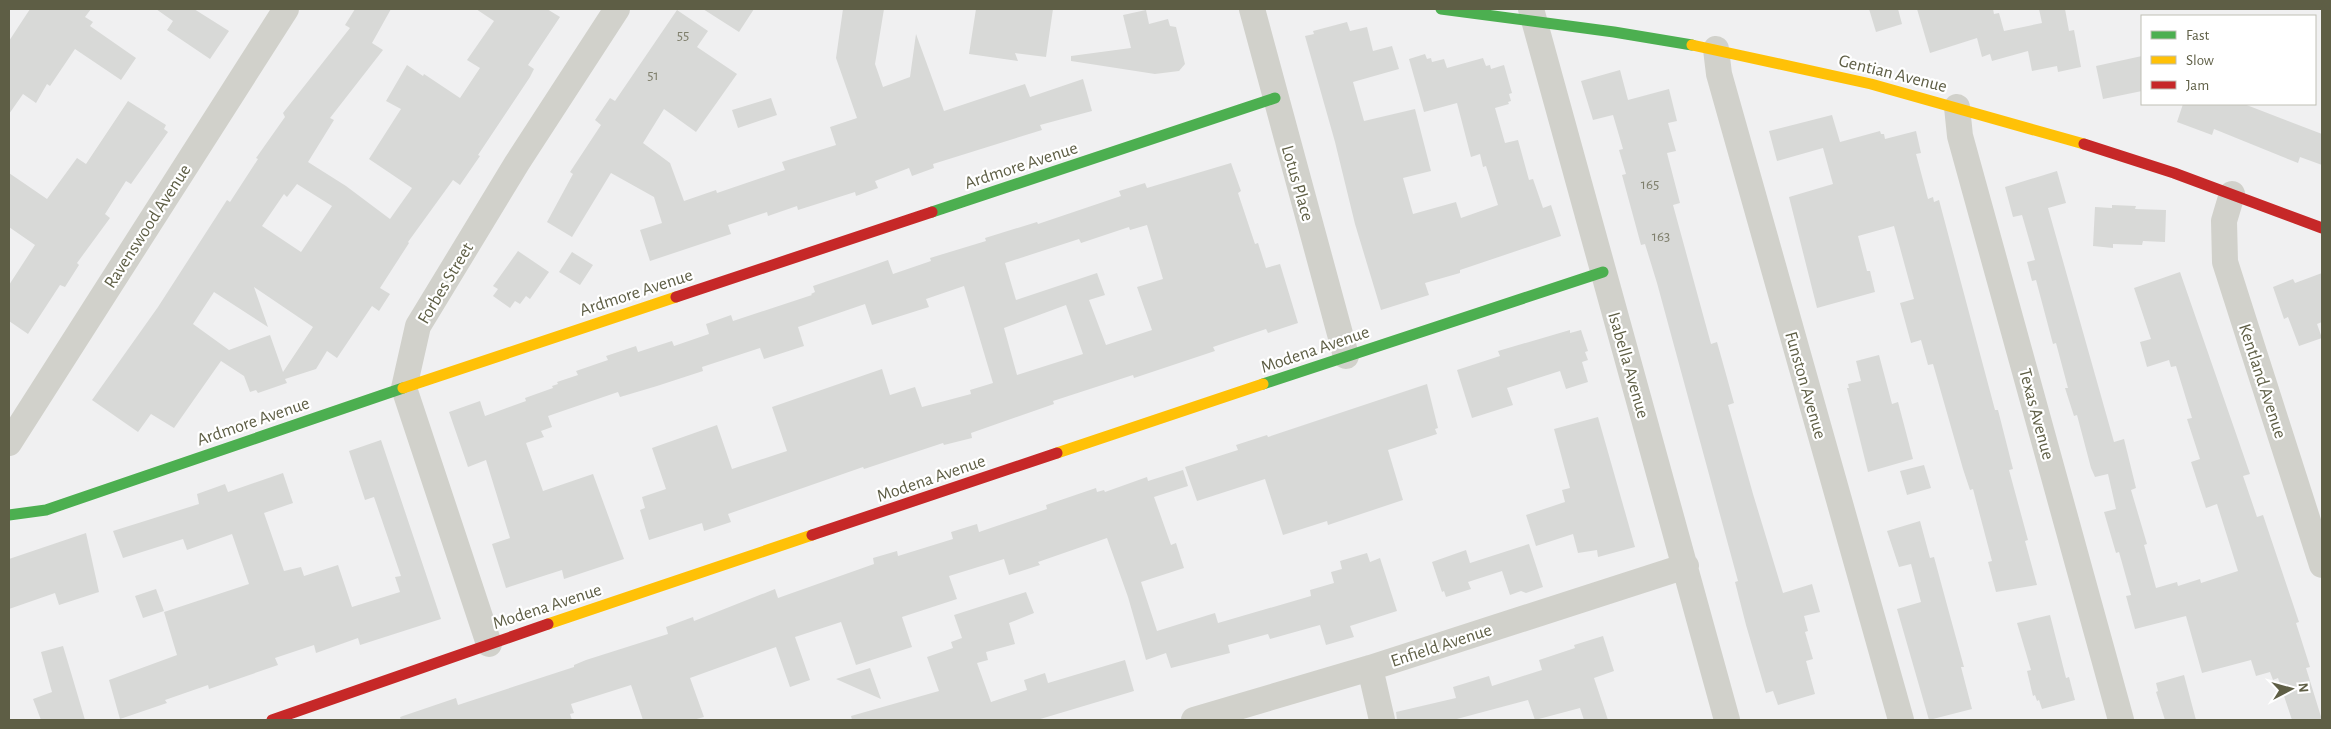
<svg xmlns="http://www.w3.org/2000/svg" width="2331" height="729" font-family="'Alegreya Sans',sans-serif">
	<rect width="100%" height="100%" fill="#f0f0f1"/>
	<!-- building -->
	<path fill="#d8d9d7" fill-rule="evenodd" d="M30,9H91L85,17L93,22L90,26L136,58L121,80L75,49L50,86L47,84L36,103L23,94L9,114V41Z
		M156,9H194L229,31L210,59L167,30L173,21Z
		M355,9H391L372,43L383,50L330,118L334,120L308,162L346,186L390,219L412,188L369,159L401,109L386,101L407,65L423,76L424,74L460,98L480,68L467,60L494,21L476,9H547L560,17L528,65L534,69L530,77L478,155L480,156L460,185L453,180L408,242L409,243L380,288L390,294L379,311L372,306L337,358L327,351L316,369L285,379L287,383L258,393L256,390L250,392L244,376L221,361L174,428L151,414L138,432L92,400L158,307L227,200L230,202L258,159L256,158L285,117L283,113L350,28L345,25ZM297,184L332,206L301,252L262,226L284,194L287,197ZM254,287L313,327L283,372L270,335L229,350L193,324L214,292L268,327Z
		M703,9H754L739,32Z
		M843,9H884L875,64L883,87L910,77L916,34L944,111L1025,84L1030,97L1083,79L1092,111L1040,125L1042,130L933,164L934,168L912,176L909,168L875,181L878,188L856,196L855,192L798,210L797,206L768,216L767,212L728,225L731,234L650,261L640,230L662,223L654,197L611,173L572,237L547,222L573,174L570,172L601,125L595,120L610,98L615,101L677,10L708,31L697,47L737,74L696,132L664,109L643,143L670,163L684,201L716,190L717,193L785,170L782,162L836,145L830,127L857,118L836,58Z
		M976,9H1053L1046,57L1015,53L1018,61L969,54Z
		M1869,9H1898L1902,24L1876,32Z
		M1917,9H1993L1994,14L1999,13L2004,31L2042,23L2039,9H2065L2069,31L2074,30L2081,67L2058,72L2057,66L2032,71L2028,51L1992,61L1990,54L1982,57L1977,38L1930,53Z
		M1146,10L1149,24L1168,19L1170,26L1176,27L1185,64L1179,71L1155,74L1071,61V56L1131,48L1123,15Z
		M1347,22L1350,31L1367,27L1373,51L1392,46L1399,69L1353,82L1364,121L1415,109L1431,171L1403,178L1413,214L1456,202L1461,218L1498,205L1486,166L1483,167L1480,154L1471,157L1457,103L1424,112L1409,59L1425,54L1427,59L1431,58L1432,62L1444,59L1447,68L1483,58L1486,66L1490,65L1491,69L1504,65L1512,93L1509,94L1511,101L1508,102L1509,104L1495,108L1505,143L1518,140L1529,180L1533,179L1543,208L1551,205L1561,236L1460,270V273L1425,283L1429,295L1381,310L1355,224L1335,142L1305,36L1314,34L1313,31Z
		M2142,56V91L2103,99L2096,66Z
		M1620,70L1628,100L1669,89L1677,121L1668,123L1676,151L1667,153L1680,203L1673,205L1711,344L1717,342L1734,403L1728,405L1753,494L1783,593L1812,584L1820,612L1804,616L1808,631L1805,632L1813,659L1806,661L1815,694L1778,705L1773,691L1766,693L1746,625L1735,582L1738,581L1657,283L1645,244L1641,245L1622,175L1626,174L1619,150L1623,149L1613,115L1593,120L1581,81Z
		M771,98L777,115L738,128L732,110Z
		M128,101L166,125L164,129L168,132L131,184L126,181L105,214L110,218L77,263L79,265L65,287L60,285L28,334L9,321V285L35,245L9,227V173L47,199L77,158L86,164Z
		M2183,104H2244L2322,134V165L2300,157L2298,163L2214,129L2212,135L2177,122Z
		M1832,115L1840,142L1880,131L1881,134H1884L1885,139L1916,131L1921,153L1916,154L1928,199L1933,197L1934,202L1939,200L1995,410H1998L2013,469L2009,470L2028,540L2025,541L2037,585L1996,592L1988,562L1992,561L1973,489L1970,490L1963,469L1933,364L1928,365L1921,340L1911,343L1900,303L1914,299L1894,226L1858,236L1867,271H1870L1875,292L1817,308L1789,197L1833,184L1823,148L1777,161L1769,131Z
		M1231,163L1241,191L1238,193L1255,244L1258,243L1266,268L1280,264L1298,323L1268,333L1266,329L1213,347L1215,351L1134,378L1133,375L1053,401L1054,404L971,433L972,438L944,445L943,443L864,469L863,467L728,514L731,522L704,531L702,523L649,540L640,510L645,508L642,497L666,489L652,448L717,425L732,469L787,451L772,407L882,369L890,395L915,387L922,407L971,394L970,390L993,383L964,286L926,299L929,307L872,325L865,304L798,327L804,346L764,359L760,348L702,367L703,371L657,386L620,397L618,392L548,416L552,427L541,431L544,437L526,443L543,491L593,474L624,559L564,579L562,570L506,588L492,544L510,538L486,460L468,467L449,412L480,401L485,416L526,401L525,398L553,388L552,386L558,384L557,382L578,375L576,371L608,360L606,356L636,346L638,352L672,341L674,346L709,334L706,324L731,315L733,321L812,295L811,294L815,292L813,286L854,272L888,260L893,274L931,261L930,258L986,241L985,238L1037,222L1038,224L1121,196L1119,191L1145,183L1147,188ZM1147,225L1163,279L1137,287L1152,330L1106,345L1089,300L1105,295L1097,273L1016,300L1005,263L1079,239L1081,243L1129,227L1130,230ZM1066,305L1083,354L1017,375L1004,328Z
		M2057,171L2066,203L2048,208L2114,442L2124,439L2136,488L2131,490L2147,544L2144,545L2156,588L2177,582L2178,586L2200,579L2201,583L2238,571L2217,504L2206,508L2191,462L2200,459L2187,419L2192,418L2176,366L2171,367L2169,360L2147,367L2140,342L2151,339L2134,288L2180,272L2250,474L2243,476L2257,517L2263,515L2299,622L2296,623L2310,667L2306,668L2322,720H2292L2278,678L2273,680L2270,672L2256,676L2251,660L2202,673L2186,616L2135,629L2126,596L2131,595L2119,552L2116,553L2104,512L2116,509L2108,474L2095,477L2091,468L2077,415L2074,416L2065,388H2068L2056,343L2053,344L2036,280L2032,281L2027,262L2035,260L2022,215L2013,217L2005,187Z
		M2112,205L2136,206L2135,209L2166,210L2165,242L2143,241L2142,245L2113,244V248L2093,246L2095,207L2112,208Z
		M518,251L549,272L530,299L526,296L520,304L515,301L510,308L493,296L498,289L493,286Z
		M572,252L593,265L580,285L559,272Z
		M2322,273V322L2317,324L2322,338L2299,346L2288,317L2284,319L2273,287L2293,279L2295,283Z
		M1570,330V333L1581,330L1588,351L1585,352L1588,360L1582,362L1588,382L1566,389L1560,371L1507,388L1513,405L1472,418L1457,370L1500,356L1498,351Z
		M1879,355L1892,404L1898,402L1913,459L1868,472L1847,388H1849L1848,384L1861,381L1856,361Z
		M1427,384L1438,428L1435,429L1437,434L1388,450L1403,500L1328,525L1327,521L1283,535L1265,479L1197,501L1185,467L1238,450L1236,445L1267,435L1268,437Z
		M1598,417L1635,547L1598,557L1597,550L1578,553L1573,534L1536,546L1526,515L1565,502L1562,490L1570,488L1554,429Z
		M381,440L441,619L360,645L358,638L316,653L314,645L275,658L278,665L209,689L208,685L165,700L167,703L120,719L109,680L177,655L164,612L249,584L232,534L187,550L183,539L123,558L113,531L199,504L197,494L225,484L228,492L283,473L293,503L264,513L284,571L301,567L304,576L338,565L352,607L400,592L395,577L401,576L374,497L365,500L349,451Z
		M1924,465L1931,488L1907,495L1900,471Z
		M1183,470L1188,486L1154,497L1171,545L1176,543L1184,568L1141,582L1157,631L1215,613L1218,623L1311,596L1310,590L1334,583L1331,572L1342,569L1340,561L1367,553L1370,562L1380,558L1397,611L1350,626L1354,637L1326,645L1320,625L1270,639L1268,634L1228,645L1230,653L1171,668L1166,653L1146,660L1128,597L1107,538L1038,562L1040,565L1009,575L1004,559L949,576L957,599L902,617L912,647L856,665L841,622L795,637L810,680L790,687L776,647L690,678L704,717L693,720H643L631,685L571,704L574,713L570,714L572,720H401L400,717L456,698L458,705L574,667V665L586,660L668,634L666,627L693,617L694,621L775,589L778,598L874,564L873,558L897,551L898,556L953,539L951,532L977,524L979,532L1047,509L1046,505L1096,488L1097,492L1104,490L1105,492L1147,477L1148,481Z
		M1920,521L1930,558L1934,557L1947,605L1964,667H1961L1972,709L1929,720L1897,609L1921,602L1911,564L1899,567L1887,531Z
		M86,533L99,592L59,605L55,593L9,609V559Z
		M1529,544L1543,587L1526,593L1521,591L1510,595L1502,571L1468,582L1471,589L1446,597L1444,591L1442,592L1432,562L1466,550L1470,563Z
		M156,589L164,611L143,618L135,596Z
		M1026,592L1034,613L1009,623L1015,644L986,652L988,660L977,663L991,702L1027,690L1024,680L1045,673L1048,683L1125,660L1134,691L1037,720H852L851,716L939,691L927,657L953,648L951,642L962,638L954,615Z
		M2050,615L2066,678L2069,677L2075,700L2042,709L2039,700L2037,701L2035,695L2033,696L2027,671L2031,670L2017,623Z
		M1603,636L1614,671L1594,678L1608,720H1584L1580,708L1535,720L1528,700L1453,720H1397L1396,712L1456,698L1453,687L1489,676L1492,686L1542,670L1539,660L1575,648L1574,645Z
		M63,646L72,676L85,720H41L33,699L52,692L41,652Z
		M870,668L881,699L836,679Z
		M2184,675L2196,720H2165L2156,692L2158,691L2156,683Z"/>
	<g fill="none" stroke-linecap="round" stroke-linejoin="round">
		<!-- street -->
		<path stroke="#d1d1cb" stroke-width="26" d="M1252,9L1346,356
			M1531,9L1727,720
			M1716,49L1719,74L1901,720
			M1957,107L1960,136L2121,720
			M2232,194L2224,221L2225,262L2322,565
			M9,443L286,9
			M489,644L404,388L418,326L517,163L617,9
			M1370,668L1382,720
			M1194,720L1370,668L1686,566"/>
		<!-- fast -->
		<path stroke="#4caf50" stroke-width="11" d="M1441,9L1614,32L1692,45
			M932,212L1275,98
			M1263,384L1603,272
			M9,515L46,510L403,388"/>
		<!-- slow -->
		<path stroke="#ffc107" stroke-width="11" d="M1692,45L1871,84L2084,144
			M403,388L676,297
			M1057,453L1263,384
			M548,624L812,535"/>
		<!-- jam -->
		<path stroke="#c62828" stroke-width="11" d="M2084,144L2174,173L2322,228
			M676,297L932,212
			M812,535L1057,453
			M272,720L548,624"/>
	</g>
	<g text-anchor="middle" stroke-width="4.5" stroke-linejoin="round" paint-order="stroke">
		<!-- number labels -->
		<g font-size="15" fill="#7e7e6b">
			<text x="683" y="40">55</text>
			<text x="653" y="80">51</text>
			<text x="1650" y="189">165</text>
			<text x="1661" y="241">163</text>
		</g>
		<!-- street labels -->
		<g font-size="18" fill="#5e5e45" stroke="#fff">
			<text transform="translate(1893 73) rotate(14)" y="6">Gentian Avenue</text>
			<text transform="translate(1021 165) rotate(-18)" y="6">Ardmore Avenue</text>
			<text transform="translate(1298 183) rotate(74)" y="6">Lotus Place</text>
			<text transform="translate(147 226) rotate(-57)" y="6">Ravenswood Avenue</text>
			<text transform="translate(445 283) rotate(-59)" y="6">Forbes Street</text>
			<text transform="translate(636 292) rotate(-18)" y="6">Ardmore Avenue</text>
			<text transform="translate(1315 349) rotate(-19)" y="6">Modena Avenue</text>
			<text transform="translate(1629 365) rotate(74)" y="6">Isabella Avenue</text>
			<text transform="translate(2263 381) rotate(72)" y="6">Kentland Avenue</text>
			<text transform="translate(1806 385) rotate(74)" y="6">Funston Avenue</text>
			<text transform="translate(2037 414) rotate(75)" y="6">Texas Avenue</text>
			<text transform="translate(253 421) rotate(-19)" y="6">Ardmore Avenue</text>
			<text transform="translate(931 478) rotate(-19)" y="6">Modena Avenue</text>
			<text transform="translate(547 606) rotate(-18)" y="6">Modena Avenue</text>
			<text transform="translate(1441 645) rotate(-18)" y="6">Enfield Avenue</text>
		</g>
	</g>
	<!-- border -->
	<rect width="2331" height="729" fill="none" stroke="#5e5e45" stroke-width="20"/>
	<!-- legend -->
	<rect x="2141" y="15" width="175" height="90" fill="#ffffff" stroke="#bfbfb5"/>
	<rect x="2151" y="31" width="25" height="8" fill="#4caf50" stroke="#bfbfb5"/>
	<text x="2186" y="40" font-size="15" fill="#5e5e45">Fast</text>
	<rect x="2151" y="56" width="25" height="8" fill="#ffc107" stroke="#bfbfb5"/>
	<text x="2186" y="65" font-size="15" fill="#5e5e45">Slow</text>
	<rect x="2151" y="81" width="25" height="8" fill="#c62828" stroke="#bfbfb5"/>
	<text x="2186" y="90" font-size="15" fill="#5e5e45">Jam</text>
	<!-- north arrow -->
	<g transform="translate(2291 689) rotate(84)" stroke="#ffffff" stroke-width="4" paint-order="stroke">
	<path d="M0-4L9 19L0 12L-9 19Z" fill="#5e5e45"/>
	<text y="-8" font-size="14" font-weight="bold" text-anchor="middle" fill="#5e5e45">N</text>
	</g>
</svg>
